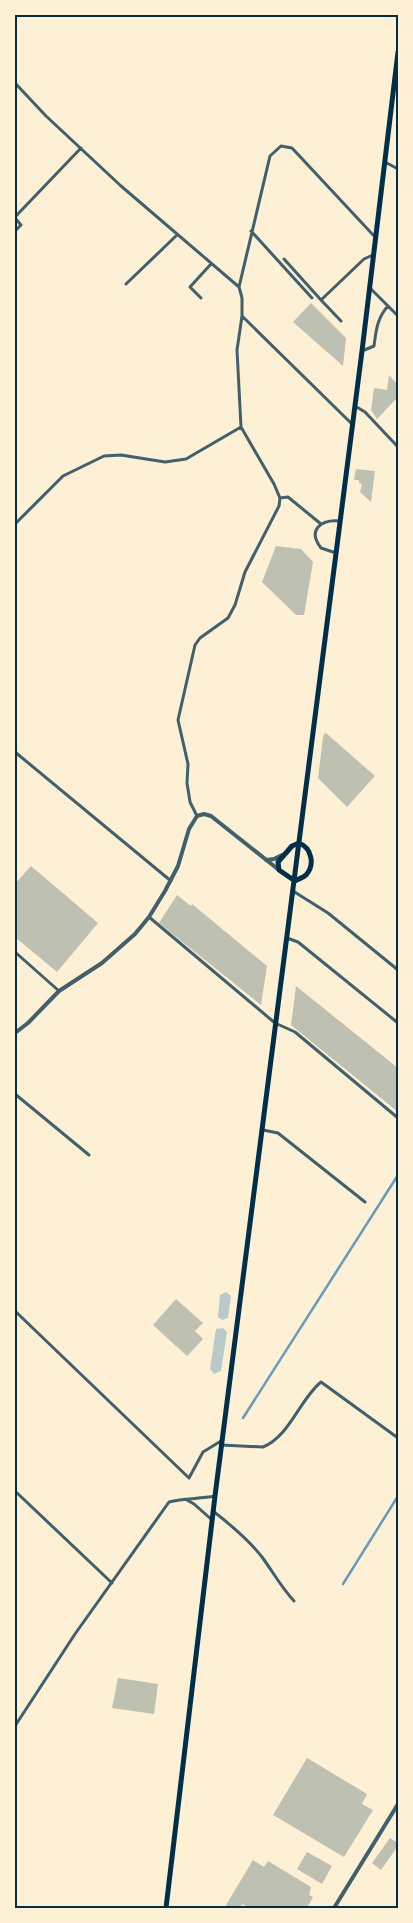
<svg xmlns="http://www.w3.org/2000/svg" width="413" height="1923" font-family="Figtree,sans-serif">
	<rect width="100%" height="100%" fill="#fdf0d5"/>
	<!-- green -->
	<path fill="#b9caca" d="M226,1292L231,1296L228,1318L222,1320L218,1317L220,1295Z
		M223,1328L227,1332L221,1371L214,1374L210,1369L216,1329Z"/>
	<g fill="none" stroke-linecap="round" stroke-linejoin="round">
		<!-- stream -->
		<path stroke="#669bbc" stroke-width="2.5" d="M243,1418L398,1175
			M343,1584L398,1496"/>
	</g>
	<!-- building -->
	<path fill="#bec0b2" d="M311,303L346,338L343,366L293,322Z
		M389,375L398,385V397L377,419L371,410L374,388L387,390Z
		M356,469L375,471L371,502L360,492L362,484L359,483V480H354Z
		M276,546L301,549L313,562L304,615H296L262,582Z
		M326,733L375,776L347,807L318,778L323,737L324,734Z
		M31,866L98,923L57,972L15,937V884Z
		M177,895L191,906L192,904L267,966L261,1005L159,923Z
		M296,986L398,1068V1112L291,1025Z
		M176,1299L203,1323L195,1331L203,1339L187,1356L153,1325Z
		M118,1678L158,1684L154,1714L112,1708Z
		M307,1758L367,1794L362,1804L373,1810L344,1857L273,1815Z
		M390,1838L398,1843V1846L381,1870L372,1863Z
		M307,1852L332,1866L322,1884L297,1869Z
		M253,1860L264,1867L268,1861L311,1887L309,1895L313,1897L307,1908H249L242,1904L240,1908H231L226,1905Z"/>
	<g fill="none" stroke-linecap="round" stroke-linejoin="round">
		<!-- minor -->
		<path stroke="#3f606c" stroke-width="3" d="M15,83L46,116L121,186L239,287
			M385,162L398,169
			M15,217L81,148
			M15,218L21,225L15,231
			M251,231L312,298
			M284,259L321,300L364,259L373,255
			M126,284L177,235
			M370,288L398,316
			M201,298L190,287L211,264
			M321,300L341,321
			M242,316L352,424
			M362,351L374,346C376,331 377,318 388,306
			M355,406L365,412L398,447
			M280,498L288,497L321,524
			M15,524L63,476L104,456L121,455L165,462L186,459L241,427
			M336,553L321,548C307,530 321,519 340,521
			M15,752L171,881
			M197,816L190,802L187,783L188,764L178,720L195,645L200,638L228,618L235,605L245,572L279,506L280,498L274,484L241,427L237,350L242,316V298L239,287L270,156L281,146L292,148L375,237
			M293,891L328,913L398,970
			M149,917L275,1023L295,1032L398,1118
			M287,938L298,942L398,1023
			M15,952L59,991
			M15,1094L89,1155
			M263,1130L278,1133L283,1137L365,1202
			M15,1311L189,1478L203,1452L221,1441
			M221,1445L263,1447C289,1437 300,1399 321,1382L398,1438
			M15,1491L112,1583
			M187,1500L194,1504L211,1519
			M213,1511C231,1525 248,1539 262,1557C273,1572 281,1587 294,1601
			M15,1726L75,1634L169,1502C184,1498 199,1499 215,1496"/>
		<!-- tertiary -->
		<path stroke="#3f606c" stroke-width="4" d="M266,860L274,859L282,855
			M15,1033L28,1023L59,991L102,963L135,934L149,917L165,891L178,866L189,829L197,816L204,814L211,816L279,870
			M334,1908L398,1804"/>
		<!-- primary -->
		<path stroke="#003049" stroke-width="5" d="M299,843C312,848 315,865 306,875C303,878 298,879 295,881L279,870L278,862L292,846Z
			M166,1908L215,1496L362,351L398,52"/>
	</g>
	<!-- border -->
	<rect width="413" height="1923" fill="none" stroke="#fdf0d5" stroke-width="32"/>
	<rect x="16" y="16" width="381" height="1891" fill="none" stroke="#003049" stroke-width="2"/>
</svg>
